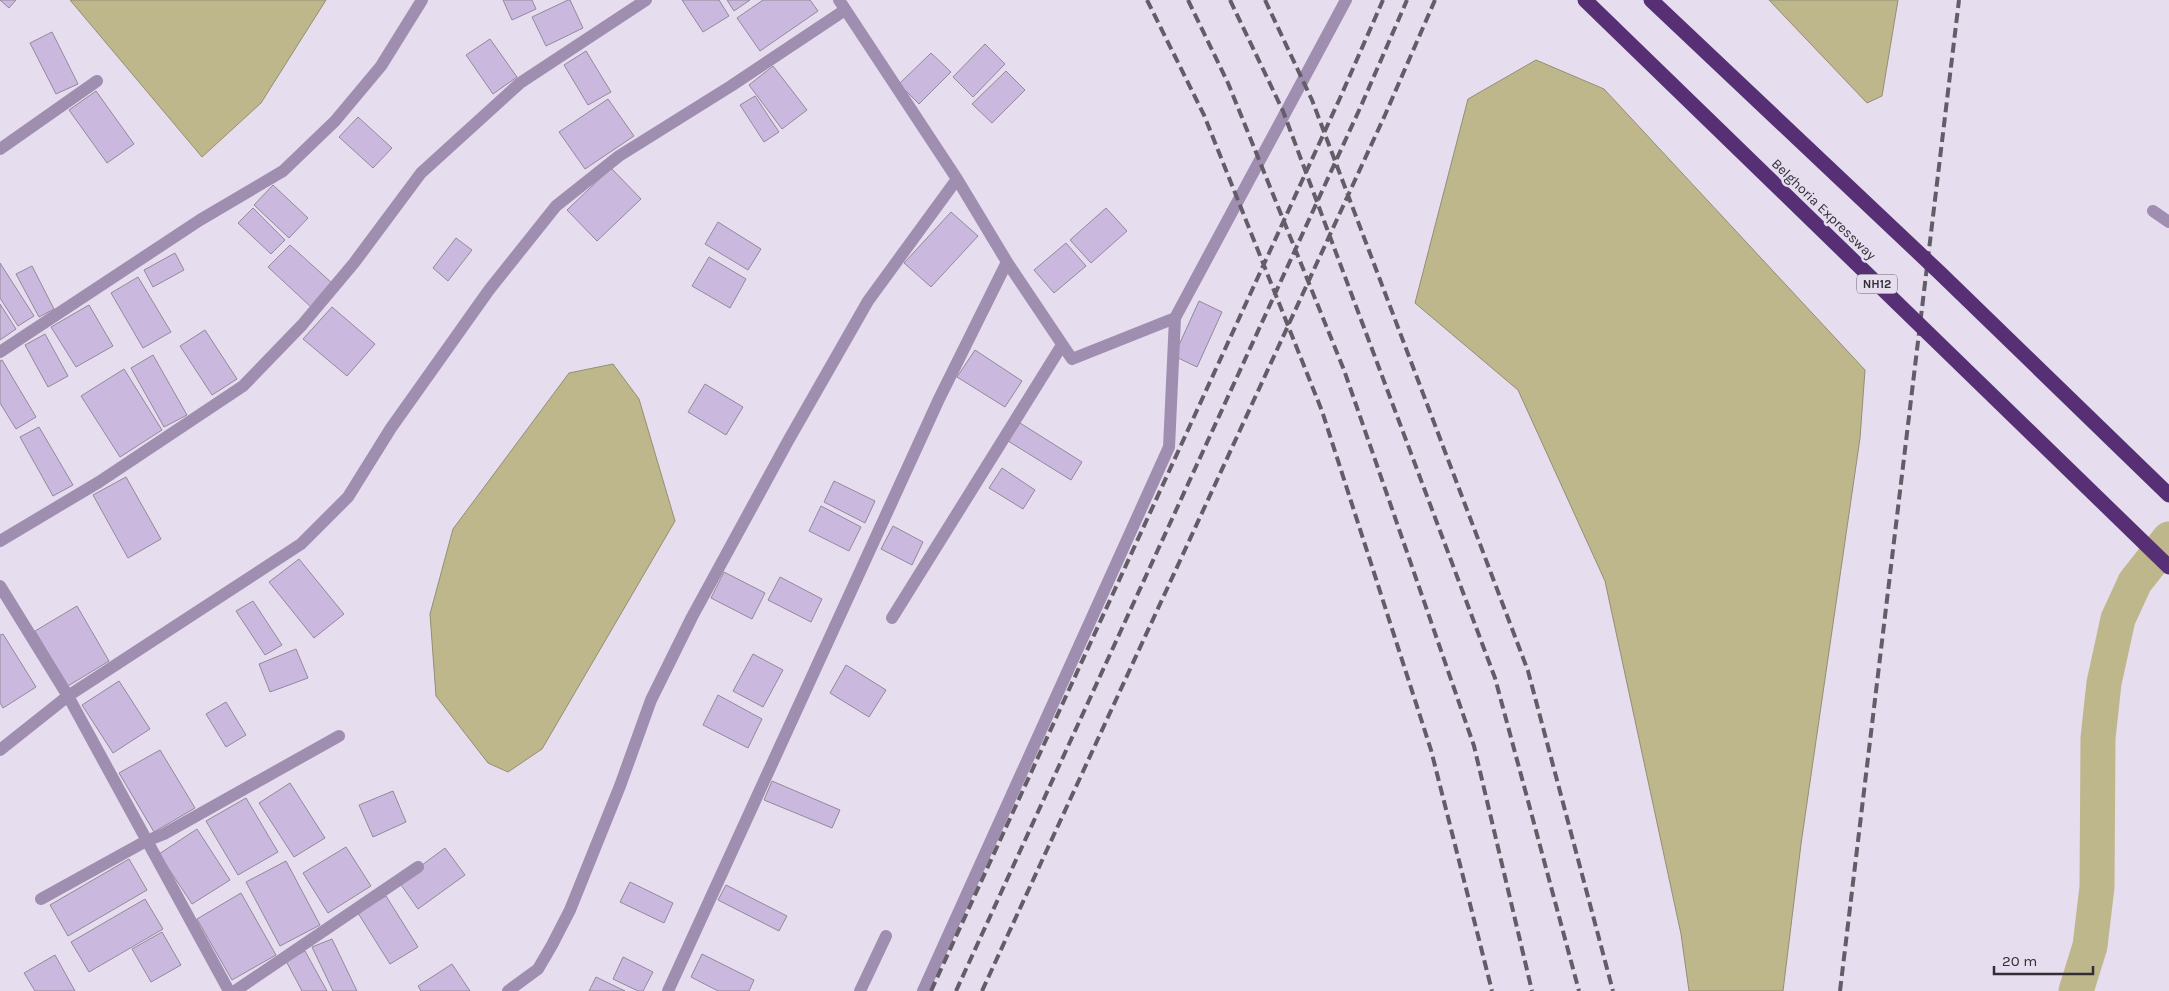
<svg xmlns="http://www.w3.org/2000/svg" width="2169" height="991" font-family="Karla,sans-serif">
	<rect width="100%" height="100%" fill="#e6ddef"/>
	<!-- water -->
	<path fill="#bfb78c" stroke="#948e72" d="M70,0H326L261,103L202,157Z
		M1769,0H1898L1882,96L1867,103Z
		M1536,60L1604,89L1865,370L1860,438L1801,844L1783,991H1689L1681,934L1605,581L1518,390L1415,303L1468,99Z
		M613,364L639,399L675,521L542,749L508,772L488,763L436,696L430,614L453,529L569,373Z"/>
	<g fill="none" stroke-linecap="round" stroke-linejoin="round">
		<!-- canal -->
		<path stroke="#bfb78c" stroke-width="35" d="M2076,991L2090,946L2097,887L2098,738L2104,683L2118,619L2135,582L2169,539"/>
	</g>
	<!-- building -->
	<path fill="#cbb8df" stroke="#92899a" d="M0,0H16L9,8Z
		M503,0H532L536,9L512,20Z
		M568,0H570L583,28L546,46L532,17Z
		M682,0H719L729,16L703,32Z
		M727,0H750L734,11Z
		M763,0H810L818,11L760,51L737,18Z
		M52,32L78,84L56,94L30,43Z
		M490,39L517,77L493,94L466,55Z
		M985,44L1005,64L973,97L953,77Z
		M586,51L611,92L588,105L564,65Z
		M931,53L951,72L919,104L899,84Z
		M773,66L807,110L782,129L749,85Z
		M1006,71L1025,90L992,123L972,104Z
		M96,91L134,144L107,163L69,110Z
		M755,96L779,132L764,142L740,105Z
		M608,99L634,136L585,169L559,132Z
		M358,117L392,148L373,168L339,137Z
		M611,168L641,199L597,241L567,210Z
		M273,185L308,218L289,238L254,205Z
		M253,208L285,240L271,254L238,223Z
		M1106,208L1127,231L1091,263L1070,240Z
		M951,212L978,236L931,287L904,263Z
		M718,222L761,249L748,270L705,244Z
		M456,238L472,250L448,281L433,268Z
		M1066,243L1086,266L1054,293L1034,270Z
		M290,245L333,284L311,307L268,267Z
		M175,253L184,270L153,287L144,270Z
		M709,257L746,279L730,308L692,286Z
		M0,263L34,316L18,326L0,298Z
		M32,266L54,309L39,317L16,274Z
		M138,277L171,332L143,348L111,293Z
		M1199,301L1222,312L1197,367L1174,356Z
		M0,304L16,329L0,340Z
		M89,305L113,346L76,367L51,327Z
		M332,307L375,344L347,376L303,339Z
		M205,330L237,379L212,395L180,346Z
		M45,334L68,376L48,387L25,345Z
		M975,350L1022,381L1005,407L957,377Z
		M153,355L187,415L164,427L131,368Z
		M2,360L36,417L16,429L0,403V361Z
		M124,369L162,430L120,457L81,396Z
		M705,384L743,407L726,435L688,412Z
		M1020,423L1082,462L1071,480L1008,441Z
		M39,427L73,485L53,496L20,437Z
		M1002,468L1035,490L1023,509L989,488Z
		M126,477L161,539L128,558L93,495Z
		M834,481L875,501L865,523L824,502Z
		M821,506L861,527L849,551L809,531Z
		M893,526L923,542L912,565L881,549Z
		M299,559L344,614L314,638L269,582Z
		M724,572L765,593L752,619L711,598Z
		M780,577L822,599L811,622L768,600Z
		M253,601L282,645L265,655L236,611Z
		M77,606L109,661L68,686L35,631Z
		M3,634L36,687L3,708L0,703V635Z
		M296,649L308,678L270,692L259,664Z
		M753,654L783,670L763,707L733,691Z
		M846,665L886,690L869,717L830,693Z
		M119,681L150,729L113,753L82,705Z
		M718,695L762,719L748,748L703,725Z
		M226,702L246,735L226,747L206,714Z
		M160,750L195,808L154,832L119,773Z
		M772,781L840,810L832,828L764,800Z
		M290,783L325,838L294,857L259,803Z
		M393,791L406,822L373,837L359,805Z
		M246,798L278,852L238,875L206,821Z
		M197,829L230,880L192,904L159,854Z
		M346,847L371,886L328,913L303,873Z
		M445,848L465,875L418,909L399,882Z
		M129,859L147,890L68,936L50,905Z
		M286,861L320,925L280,946L246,882Z
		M630,882L673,903L664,923L620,902Z
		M726,885L787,916L779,931L718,900Z
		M241,893L276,955L232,980L197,919Z
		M386,896L418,947L390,964L358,913Z
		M145,899L163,929L89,972L71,942Z
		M162,932L181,965L151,982L132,949Z
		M332,939L357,991H333L312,947Z
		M305,951L327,991H302L286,961Z
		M702,954L754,980L749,991H718L691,977Z
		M55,955L75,991H35L24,973Z
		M623,957L653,972L643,991H638L613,979Z
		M452,964L470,991H421L418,986Z
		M596,977L625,991H589Z"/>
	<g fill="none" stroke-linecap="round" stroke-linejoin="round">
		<!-- minor -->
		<path stroke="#a08eb1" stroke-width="12" d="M839,0L957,179L1007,262L1072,359L1175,318L1169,447L923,991
			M0,149L97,81
			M2153,211L2169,222
			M1175,318L1346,0
			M0,352L200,220L283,171L335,121L381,66L422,0
			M0,541L99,482L243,386L302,325L354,263L421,173L520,83L646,0
			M0,586L68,696L229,991
			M892,618L1062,345
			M0,750L68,696L301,544L348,497L391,428L489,290L556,206L619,156L731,86L845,10
			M41,899L146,841L164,834L339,736
			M235,991L418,867
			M508,991L538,969L552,945L570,910L620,786L651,700L692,617L788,441L868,301L957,179
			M668,991L939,399L1007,262
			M860,991L886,936"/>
		<!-- rail -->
		<path stroke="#625d67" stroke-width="4" stroke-dasharray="10 5" stroke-linecap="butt" d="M1147,0L1204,115L1322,411L1431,750L1492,991
			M1188,0L1228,83L1344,370L1474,746L1532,991
			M1230,0L1283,111L1495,678L1579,991
			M1265,0L1312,100L1528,671L1613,991
			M931,991L1340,98L1383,0
			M956,991L1361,106L1407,0
			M982,991L1385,115L1435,0
			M1840,991L1959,0"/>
		<!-- motorway-bridge -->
		<path stroke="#562f74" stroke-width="15" d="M1585,0L2169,567
			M1651,0L1940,273L2169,495"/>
	</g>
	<g text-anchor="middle" stroke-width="5" stroke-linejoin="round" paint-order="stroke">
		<!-- shield labels -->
		<rect fill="#e6ddef" stroke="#67626d" stroke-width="1" x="1857" y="274.5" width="40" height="19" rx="4"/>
		<g font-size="12" font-weight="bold" fill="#312e35">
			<text x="1877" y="288">NH12</text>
		</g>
		<!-- street labels -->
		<g font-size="14" fill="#312e35" stroke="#e6ddef">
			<text transform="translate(1824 209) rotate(44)" y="5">Belghoria Expressway</text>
		</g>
	</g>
	<!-- scale -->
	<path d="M1994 966v8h99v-8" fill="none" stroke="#312e35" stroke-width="2.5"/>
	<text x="2002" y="966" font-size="15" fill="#312e35" stroke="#e6ddef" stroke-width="4" paint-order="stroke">20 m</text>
</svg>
